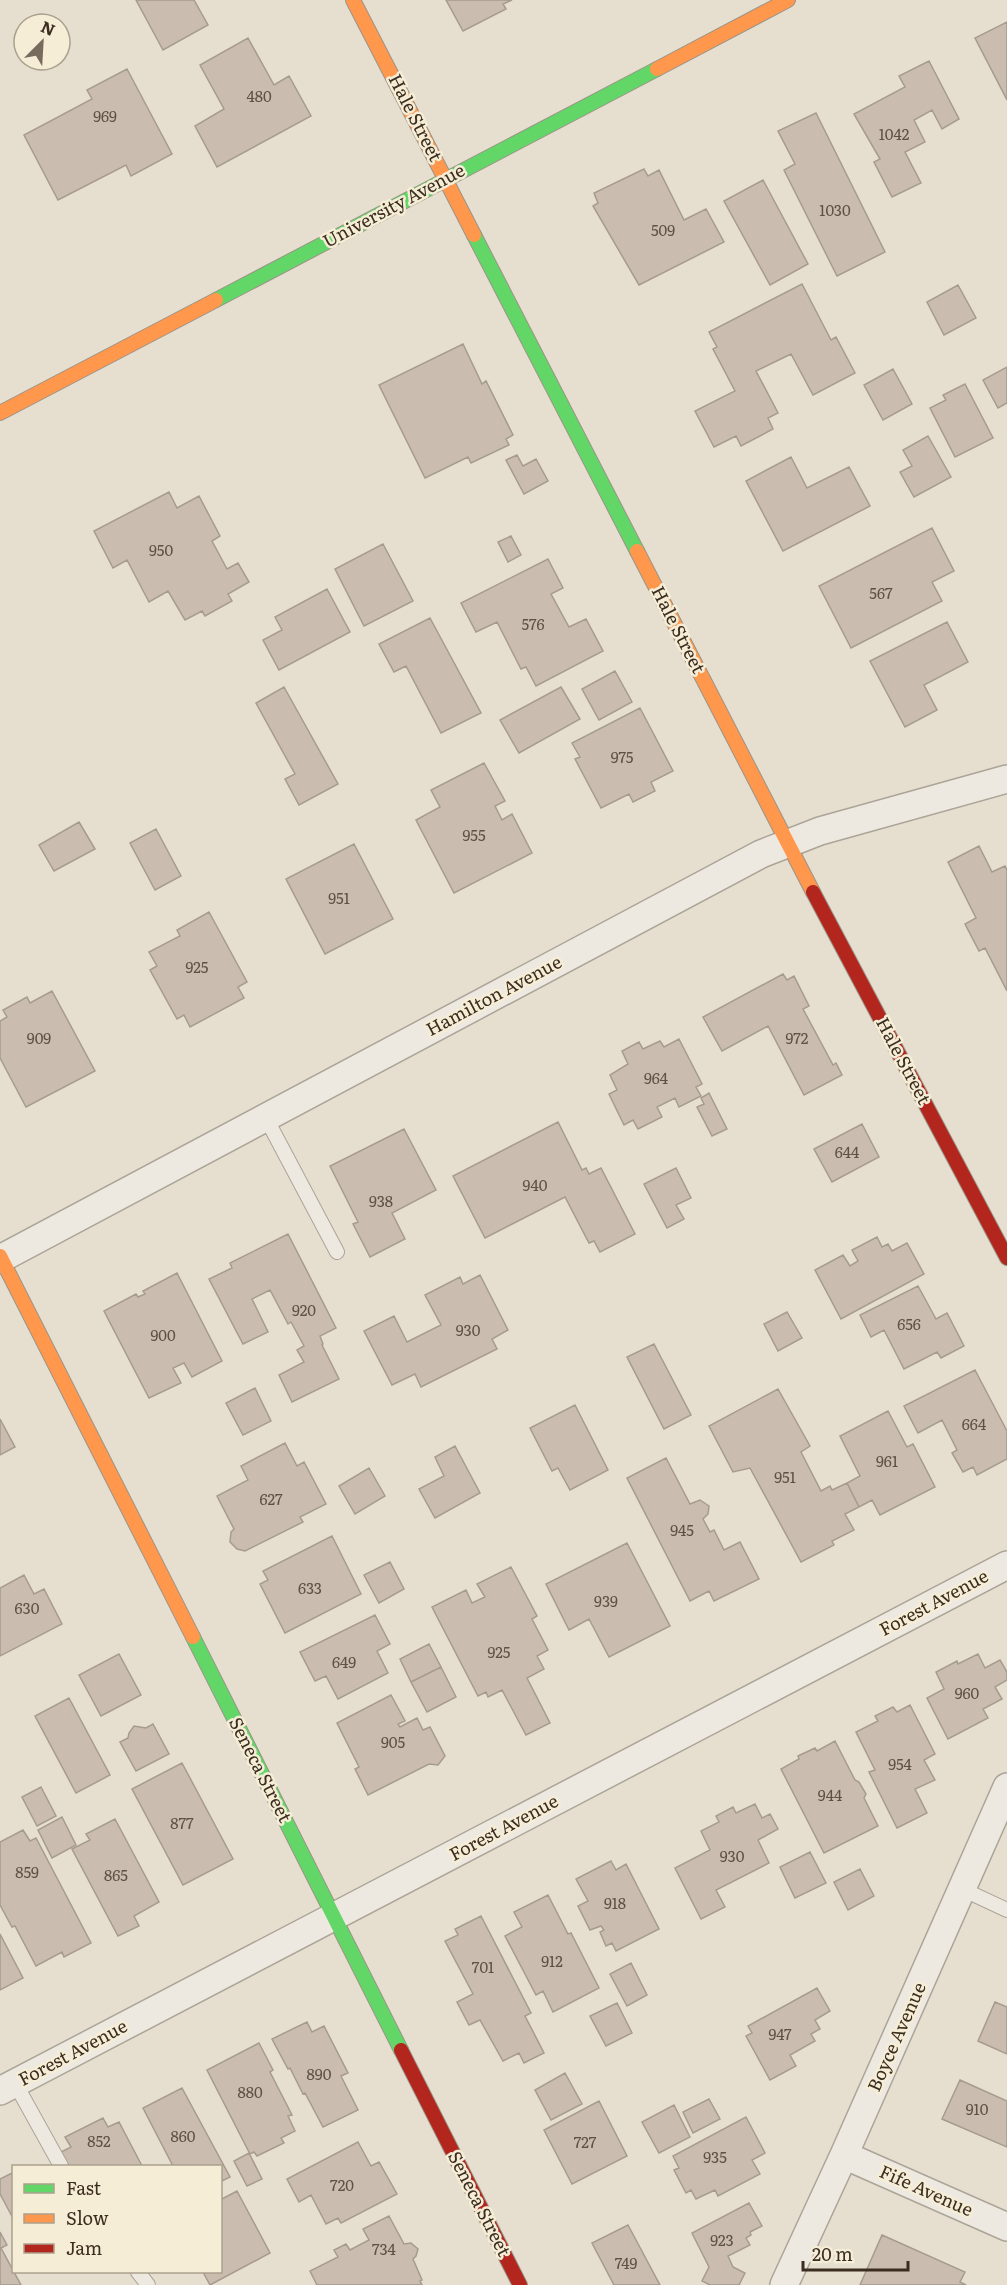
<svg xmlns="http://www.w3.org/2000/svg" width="1007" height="2285" font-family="Literata,serif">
	<rect width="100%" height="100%" fill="#e6dfcf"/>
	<!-- building -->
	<path fill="#cabdb0" stroke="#a69b8e" stroke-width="1.5" d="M136,0H194L208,25L163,50Z
		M446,0H512L503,4L506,9L463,31Z
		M1007,22V100L975,38Z
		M248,38L274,85L289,76L311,116L217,167L195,126L224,109L200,65Z
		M929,61L959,119L942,129L932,110L914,120L925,142L905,152L921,183L892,197L874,162L880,159L854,114L905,87L899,76Z
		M127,69L172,154L131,176L126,165L58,200L24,135L92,99L87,90Z
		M816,113L885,252L837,276L784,170L795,164L778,131Z
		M644,169L648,176L659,170L684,220L706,209L724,242L639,285L593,206L598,203L594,193Z
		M763,180L808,264L770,285L724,201Z
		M802,284L831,340L836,337L855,373L813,395L791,354L756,371L778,413L768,418L773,429L741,446L736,436L714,447L695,411L735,391L713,349L717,347L709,332Z
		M958,285L976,318L944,335L927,302Z
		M463,344L482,384L486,381L513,435L506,439L509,445L471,463L468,457L425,478L379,385Z
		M1007,367V403L998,408L983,380Z
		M893,369L912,404L883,420L864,385Z
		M965,384L993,438L955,457L930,408L946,400L943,395Z
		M928,436L951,477L914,497L900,472L912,466L903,450Z
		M517,455L523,466L536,459L548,481L524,494L506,460Z
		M791,457L807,488L849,467L870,506L783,551L746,481Z
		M169,492L177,508L199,496L220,536L212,541L227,569L238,563L249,582L228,594L232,601L205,616L202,611L185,620L168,591L149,602L127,560L113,568L94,531Z
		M932,528L954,571L932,582L942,601L851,648L819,586Z
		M511,536L521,555L508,562L498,542Z
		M383,544L413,601L364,626L335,569Z
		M548,559L563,588L551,594L569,627L586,619L603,651L536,686L526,667L521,669L497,622L476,632L461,603Z
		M327,589L350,632L279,670L263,640L282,630L275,617Z
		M430,618L481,713L441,733L406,666L394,672L379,644Z
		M947,622L968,662L924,685L937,710L905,727L870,661Z
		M615,671L632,702L599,720L582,689Z
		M284,687L338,784L299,805L285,779L295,774L256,703Z
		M561,687L580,719L519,753L500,720Z
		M640,708L673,771L651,782L655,791L633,802L629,794L601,808L575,759L580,757L572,743Z
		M484,763L505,801L495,806L502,820L512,814L532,853L454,893L416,820L440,807L431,790Z
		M79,822L95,849L54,871L39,845Z
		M156,829L181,876L155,890L130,843Z
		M354,844L393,919L325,954L286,879Z
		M979,846L992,872L1005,866L1007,870V991L985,948L979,951L965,924L976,918L948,862Z
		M209,912L247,982L238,987L244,998L190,1027L184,1015L177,1019L150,970L157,966L149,952L180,936L177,930Z
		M783,974L787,980L794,976L809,1006L803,1009L833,1065L836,1063L842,1075L804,1095L768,1026L722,1051L703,1017Z
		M52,991L95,1071L26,1107L0,1058V1021L7,1017L3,1010L27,997L30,1003Z
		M679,1039L702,1084L696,1087L701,1096L679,1107L675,1098L657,1107L662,1117L638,1129L633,1120L624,1125L609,1094L617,1090L610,1075L628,1064L622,1051L639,1042L643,1049L660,1041L664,1047Z
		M709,1093L727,1129L712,1136L697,1107L704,1104L701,1098Z
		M558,1122L582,1170L586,1168L589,1174L601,1168L635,1234L600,1252L594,1241L589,1243L565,1197L485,1238L453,1176Z
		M862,1124L879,1157L832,1182L814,1149Z
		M404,1129L436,1190L392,1213L405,1239L370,1257L353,1224L358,1222L330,1166Z
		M676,1168L691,1198L676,1205L684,1219L667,1228L644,1184Z
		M288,1234L336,1328L320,1336L323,1344L322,1345L339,1379L292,1402L279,1375L304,1362L297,1350L304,1346L291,1322L288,1324L270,1290L252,1299L268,1332L243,1344L209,1279L232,1268L230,1263Z
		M877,1237L882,1247L888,1244L892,1251L907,1243L924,1274L841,1319L815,1270L843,1255L850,1266L858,1261L852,1250Z
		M177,1273L222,1361L192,1377L184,1363L173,1368L181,1383L149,1398L104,1311L136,1294L138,1297L145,1294L143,1291Z
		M480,1275L508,1330L492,1339L497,1349L421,1387L415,1374L392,1385L364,1331L394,1316L407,1342L441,1325L425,1295L460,1277L463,1284Z
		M918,1286L936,1319L947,1313L964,1346L941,1358L937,1352L904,1369L884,1330L871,1337L860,1315Z
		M787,1312L802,1338L778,1351L764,1324Z
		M654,1344L691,1415L664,1429L627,1357Z
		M975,1370L1007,1431V1459L977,1475L973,1467L963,1472L952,1453L957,1450L942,1420L918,1433L904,1406Z
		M255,1388L271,1421L243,1435L226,1403Z
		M778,1389L810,1446L801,1452L821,1491L830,1486L832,1490L847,1483L859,1507L845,1514L854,1530L832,1541L834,1545L801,1562L750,1468L733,1472L709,1426Z
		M575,1405L608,1470L570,1490L558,1468L552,1471L530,1428Z
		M888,1411L907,1447L913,1444L935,1487L880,1515L872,1500L859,1507L847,1483L860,1476L840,1436Z
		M0,1419L15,1447L0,1455Z
		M285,1443L297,1466L304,1462L326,1504L300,1517L303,1522L245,1551L237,1549L230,1542L231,1532L234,1529L217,1496L248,1480L241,1466Z
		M455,1446L480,1493L435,1518L419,1489L444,1476L435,1457Z
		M666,1458L690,1504L700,1500L709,1506L708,1514L703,1519L710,1532L714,1530L724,1550L740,1542L759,1579L714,1601L709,1591L690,1601L627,1478Z
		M369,1468L385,1496L355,1514L339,1486Z
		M332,1536L361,1594L285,1633L260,1584L268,1580L263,1571Z
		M627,1543L670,1626L609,1657L589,1619L569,1630L546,1584Z
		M390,1562L404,1589L379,1603L364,1575Z
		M511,1567L537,1616L532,1619L548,1650L537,1656L544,1669L527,1678L550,1723L526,1735L502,1690L488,1697L486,1692L478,1696L432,1607L466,1590L472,1603L485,1597L477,1584Z
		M24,1575L34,1594L44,1589L62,1624L0,1656V1588Z
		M375,1615L390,1644L377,1651L388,1673L338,1699L326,1676L315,1681L300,1652Z
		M429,1644L441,1667L411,1682L400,1659Z
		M119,1654L141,1695L101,1716L79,1675Z
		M978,1654L985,1668L1000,1660L1007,1672V1680L995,1687L1002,1699L983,1709L988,1718L948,1739L927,1698L944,1689L936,1672L957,1661L958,1664Z
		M441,1667L456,1697L427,1712L411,1682Z
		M391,1695L405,1721L398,1724L400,1727L417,1718L423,1730L430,1727L445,1756L438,1765L429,1764L368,1795L355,1769L359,1767L337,1723Z
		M69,1698L110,1775L76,1793L35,1716Z
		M910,1705L935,1754L924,1760L935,1780L915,1789L927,1813L897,1828L869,1772L875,1770L856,1732L878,1721L875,1716L893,1707L897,1712Z
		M153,1724L169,1754L136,1771L120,1742L128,1738L129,1733L134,1726L146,1728Z
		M835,1741L855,1780L859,1782L866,1794L864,1798L878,1826L824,1853L781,1769L799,1759L798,1756L815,1748L817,1751Z
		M182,1763L233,1859L183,1885L132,1789Z
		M41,1787L56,1816L37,1826L22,1797Z
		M755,1804L762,1818L770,1814L778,1829L758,1840L769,1863L716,1890L725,1907L701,1919L675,1868L710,1850L701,1831L719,1822L716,1816L733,1807L736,1813Z
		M62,1817L76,1845L52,1858L38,1830Z
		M115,1819L159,1902L134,1916L139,1926L118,1936L72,1849L90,1840L86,1834Z
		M23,1830L30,1841L36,1838L91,1943L64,1957L62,1952L36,1966L15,1926L12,1927L0,1905V1842Z
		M810,1852L826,1883L795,1898L780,1867Z
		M611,1861L616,1870L626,1864L659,1929L616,1951L612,1943L606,1946L600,1932L604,1930L601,1926L590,1930L578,1906L588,1901L576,1879Z
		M860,1869L874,1896L848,1910L834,1882Z
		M548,1895L568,1934L571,1933L599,1988L553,2012L543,1991L536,1995L505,1936L522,1927L514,1912Z
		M481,1916L531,2013L525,2016L544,2053L524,2063L519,2053L503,2061L480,2020L469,2025L457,2002L473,1994L445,1941L458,1935L455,1929Z
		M0,1934L23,1978L0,1990Z
		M631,1963L647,1995L627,2006L610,1974Z
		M817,1988L830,2011L815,2020L820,2029L811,2034L815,2041L790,2055L796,2066L770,2080L746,2036L752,2033L748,2026Z
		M995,2002L1007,2007V2054L978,2041Z
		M617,2003L632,2033L606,2046L590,2016Z
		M307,2022L312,2032L324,2026L348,2073L341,2076L358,2110L323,2127L305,2093L303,2094L290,2068L288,2069L272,2039Z
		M259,2043L273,2070L270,2072L292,2115L288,2116L295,2131L281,2138L284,2143L257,2156L254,2152L250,2154L207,2070Z
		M565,2073L582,2104L551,2120L535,2090Z
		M960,2080L1007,2101V2147L942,2119Z
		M182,2088L230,2177L220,2182V2166H173L143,2108Z
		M709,2099L720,2119L693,2133L683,2112Z
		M599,2101L627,2156L572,2184L544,2130Z
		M674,2105L690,2137L659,2153L642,2122Z
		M746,2117L765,2153L752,2160L760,2174L718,2196L715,2190L696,2199L691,2190L686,2193L674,2170L679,2168L673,2156Z
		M103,2118L108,2127L119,2122L142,2166H69L61,2152L71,2147L65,2137Z
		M358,2142L371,2166L379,2162L397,2194L341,2223L338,2218L326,2224L311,2195L299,2202L287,2179Z
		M249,2153L262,2179L247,2186L234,2161Z
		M14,2172V2220L0,2194V2179Z
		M237,2191L270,2253L210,2285L203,2272H220V2200Z
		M749,2203L762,2226L750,2232L751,2235L746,2238L750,2245L728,2256L733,2267L745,2273L739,2285H710L702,2281L709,2267L692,2233Z
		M389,2216L404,2244L411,2243L418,2249L416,2256L413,2259L422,2280L420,2281L422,2285H317L310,2271L338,2257L334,2250L346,2244L350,2250L369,2240L363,2229Z
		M628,2225L660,2285H614L592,2243Z
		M0,2232L7,2245L1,2248L21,2285H0Z
		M882,2235L965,2272L960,2282L966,2285H860Z"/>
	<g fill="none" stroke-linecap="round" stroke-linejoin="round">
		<defs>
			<path id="lane" d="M266,1118L337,1252
				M962,1889L1007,1910
				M15,2083L61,2166
				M138,2272L148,2285"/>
			<path id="street" d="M0,1259L761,854L820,831L1007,779
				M0,2091L1007,1565
				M844,2155L1007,2227
				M784,2285L844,2155L1007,1787"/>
			<path id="fast" d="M474,235L637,551
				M216,300L657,69
				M193,1637L401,2050"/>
			<path id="slow" d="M353,0L474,235
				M657,69L788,0
				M0,413L216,300
				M637,551L813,892
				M0,1256L193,1637"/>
			<path id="jam" d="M813,892L1007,1258
				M401,2050L520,2285"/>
		</defs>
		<!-- lane casing -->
		<use href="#lane" stroke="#aba498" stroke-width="16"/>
		<!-- street casing -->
		<use href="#street" stroke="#aba498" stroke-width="30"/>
		<!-- fast casing -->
		<use href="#fast" stroke="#9b9488" stroke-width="16"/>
		<!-- slow casing -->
		<use href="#slow" stroke="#9b9488" stroke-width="16"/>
		<!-- jam casing -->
		<use href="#jam" stroke="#9b9488" stroke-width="16"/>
		<!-- lane -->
		<use href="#lane" stroke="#eee9e0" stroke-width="14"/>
		<!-- street -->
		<use href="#street" stroke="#eee9e0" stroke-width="27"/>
		<!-- fast -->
		<use href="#fast" stroke="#63d668" stroke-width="14"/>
		<!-- slow -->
		<use href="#slow" stroke="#ff974d" stroke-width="14"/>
		<!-- jam -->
		<use href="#jam" stroke="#b3261e" stroke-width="14"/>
	</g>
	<g text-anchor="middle" stroke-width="5" stroke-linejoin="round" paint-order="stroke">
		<!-- number labels -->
		<g font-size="15" fill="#5f5143">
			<text x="259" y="102">480</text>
			<text x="105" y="122">969</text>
			<text x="894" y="140">1042</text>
			<text x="835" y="216">1030</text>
			<text x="663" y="236">509</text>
			<text x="161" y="556">950</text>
			<text x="881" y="599">567</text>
			<text x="533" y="630">576</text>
			<text x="622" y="763">975</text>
			<text x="474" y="841">955</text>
			<text x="339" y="904">951</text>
			<text x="197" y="973">925</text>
			<text x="39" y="1044">909</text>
			<text x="797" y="1044">972</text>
			<text x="656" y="1084">964</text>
			<text x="847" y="1158">644</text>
			<text x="535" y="1191">940</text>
			<text x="381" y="1207">938</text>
			<text x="304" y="1316">920</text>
			<text x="909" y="1330">656</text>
			<text x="468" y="1336">930</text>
			<text x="163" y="1341">900</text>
			<text x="974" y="1430">664</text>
			<text x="887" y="1467">961</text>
			<text x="785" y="1483">951</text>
			<text x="271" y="1505">627</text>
			<text x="682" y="1536">945</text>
			<text x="310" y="1594">633</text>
			<text x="606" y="1607">939</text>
			<text x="27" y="1614">630</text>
			<text x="499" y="1658">925</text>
			<text x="344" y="1668">649</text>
			<text x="967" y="1699">960</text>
			<text x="393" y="1748">905</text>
			<text x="900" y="1770">954</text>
			<text x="830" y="1801">944</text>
			<text x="182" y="1829">877</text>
			<text x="732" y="1862">930</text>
			<text x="27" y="1878">859</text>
			<text x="116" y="1881">865</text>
			<text x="615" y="1909">918</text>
			<text x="552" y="1967">912</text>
			<text x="483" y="1973">701</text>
			<text x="780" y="2040">947</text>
			<text x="319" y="2080">890</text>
			<text x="250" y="2098">880</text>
			<text x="977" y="2115">910</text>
			<text x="183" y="2142">860</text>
			<text x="99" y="2147">852</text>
			<text x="585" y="2148">727</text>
			<text x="715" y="2163">935</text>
			<text x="342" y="2191">720</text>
			<text x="722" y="2246">923</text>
			<text x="384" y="2255">734</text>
			<text x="626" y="2269">749</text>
		</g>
		<!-- street labels -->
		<g font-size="18" fill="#3b2d1f" stroke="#f6edd6">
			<text transform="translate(415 118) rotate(63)" y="6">Hale Street</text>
			<text transform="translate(394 206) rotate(-28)" y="6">University Avenue</text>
			<text transform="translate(678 630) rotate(63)" y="6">Hale Street</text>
			<text transform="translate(494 996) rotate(-28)" y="6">Hamilton Avenue</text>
			<text transform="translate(903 1061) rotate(62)" y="6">Hale Street</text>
			<text transform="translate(934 1603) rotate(-28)" y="6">Forest Avenue</text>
			<text transform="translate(260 1770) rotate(63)" y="6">Seneca Street</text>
			<text transform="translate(504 1828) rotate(-28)" y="6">Forest Avenue</text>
			<text transform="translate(897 2037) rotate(-66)" y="6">Boyce Avenue</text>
			<text transform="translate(73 2053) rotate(-28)" y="6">Forest Avenue</text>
			<text transform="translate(926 2191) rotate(24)" y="6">Fife Avenue</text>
			<text transform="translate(479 2204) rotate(63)" y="6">Seneca Street</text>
		</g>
	</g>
	<!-- legend -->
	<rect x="12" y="2165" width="210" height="108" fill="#f6edd6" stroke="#aba08d" stroke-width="1.5"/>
	<rect x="24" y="2184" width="30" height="9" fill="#63d668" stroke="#aba08d" stroke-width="1.5"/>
	<text x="66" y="2195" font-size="18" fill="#3b2d1f">Fast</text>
	<rect x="24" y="2214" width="30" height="9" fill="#ff974d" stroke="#aba08d" stroke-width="1.5"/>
	<text x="66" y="2225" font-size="18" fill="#3b2d1f">Slow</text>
	<rect x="24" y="2244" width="30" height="9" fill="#b3261e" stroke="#aba08d" stroke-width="1.5"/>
	<text x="66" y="2255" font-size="18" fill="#3b2d1f">Jam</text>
	<!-- north arrow -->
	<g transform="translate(42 42) rotate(24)"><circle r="28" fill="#f6edd6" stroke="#aba08d" stroke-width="1.5"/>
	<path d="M0-4.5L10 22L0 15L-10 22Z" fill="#776b5d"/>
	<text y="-9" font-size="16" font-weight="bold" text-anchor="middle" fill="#3b2d1f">N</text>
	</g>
	<!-- scale -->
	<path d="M803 2261v9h105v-9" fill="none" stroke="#3b2d1f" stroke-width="3"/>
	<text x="812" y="2261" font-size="18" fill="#3b2d1f" stroke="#f6edd6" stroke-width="4.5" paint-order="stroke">20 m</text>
</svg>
